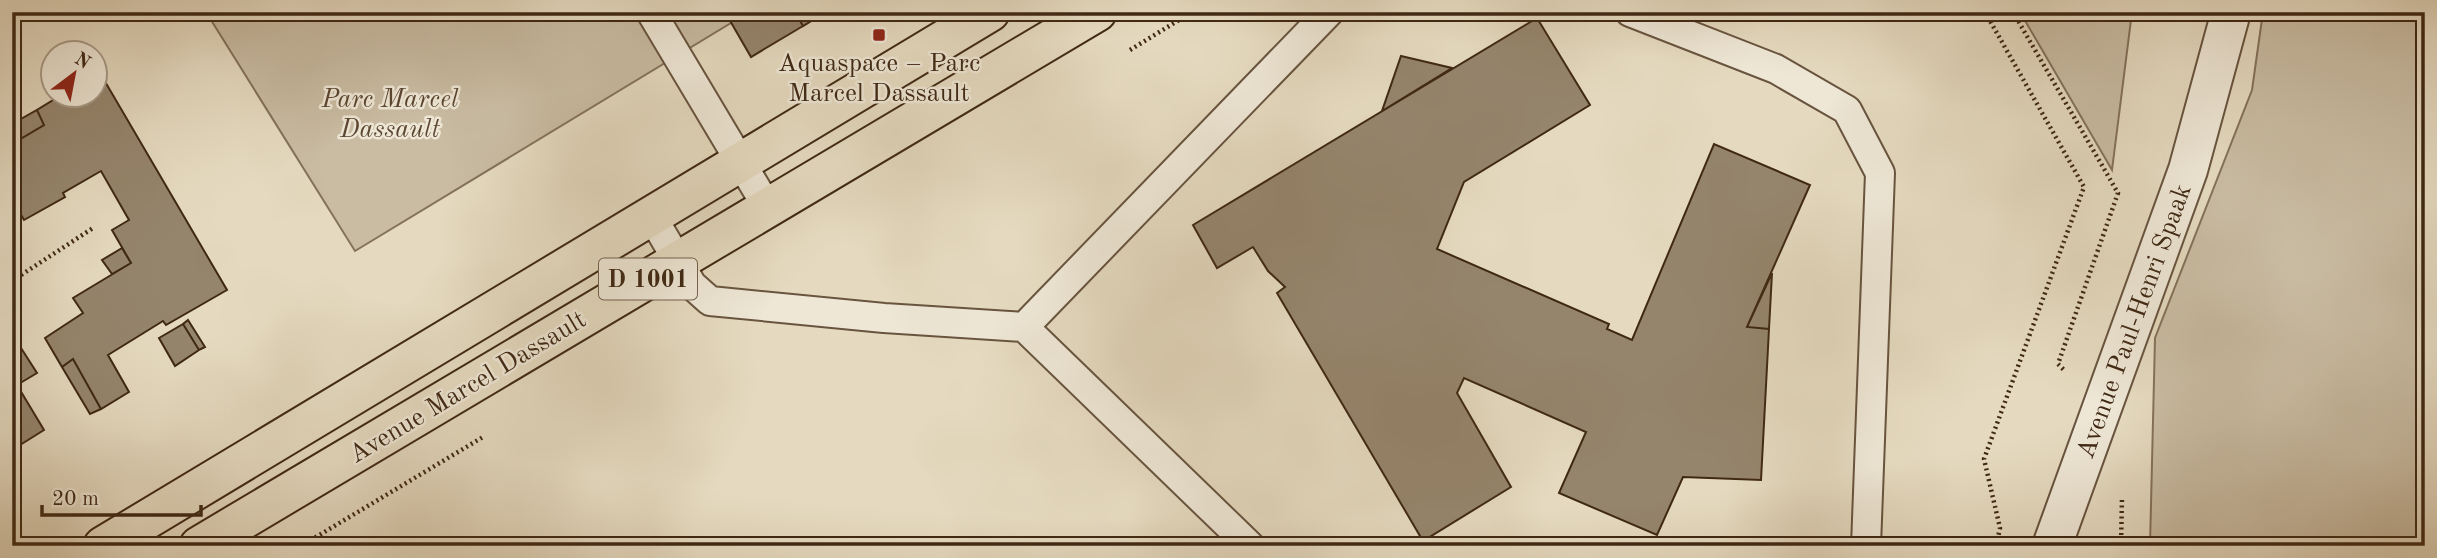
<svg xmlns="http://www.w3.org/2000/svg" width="2437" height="558" font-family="'Old Standard TT',serif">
	<rect width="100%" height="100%" fill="#e5dac0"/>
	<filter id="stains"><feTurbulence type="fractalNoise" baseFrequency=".00286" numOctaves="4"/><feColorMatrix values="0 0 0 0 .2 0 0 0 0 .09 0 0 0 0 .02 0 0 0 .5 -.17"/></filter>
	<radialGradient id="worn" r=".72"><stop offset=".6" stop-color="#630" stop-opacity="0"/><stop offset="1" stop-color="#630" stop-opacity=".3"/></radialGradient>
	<!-- green -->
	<path fill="#c9bca3" stroke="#84725c" stroke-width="2" d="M206,12H749L355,251Z
		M2020,12H2132L2112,170Z
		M2263,12H2425V546H2150L2155,338L2252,90Z"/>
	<!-- building -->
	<path fill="#95856d" stroke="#3f2814" stroke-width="2" d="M725,12H795L803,26L751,57Z
		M795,12H826L803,26Z
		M1537,18L1590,105L1464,182L1437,249L1609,324L1607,329L1632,340L1714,144L1810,185L1747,327L1769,329L1761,480L1683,477L1657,535L1559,493L1586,432L1464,378L1457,393L1511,487L1423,541L1277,293L1285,287L1268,271L1253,247L1217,268L1193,225Z
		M1401,56L1452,68L1382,111Z
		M100,73L227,290L166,325L163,321L108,355L129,392L101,409L73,359L62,367L45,338L83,313L73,298L131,263L112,230L129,220L101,171L63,193L65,197L24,220L12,199V163L15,161L12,154V144L44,125L37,110L63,94H94V76Z
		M37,110L44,125L12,144V124Z
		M122,248L131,263L112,274L102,260Z
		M1772,273L1769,329L1747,327Z
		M188,320L205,347L199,350L183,324Z
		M183,324L199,350L175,366L159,338Z
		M12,334L37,373L17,385L44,430L12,450Z
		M73,359L101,409L90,414L62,367Z"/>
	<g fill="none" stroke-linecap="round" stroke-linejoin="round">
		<defs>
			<path id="service" d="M651,12L768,208
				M1630,12L1776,69L1847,110L1880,173L1866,546
				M651,215L692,285L710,301L884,318L1024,327
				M1250,546L1024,327L1329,12"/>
			<path id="tertiary" d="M2052,546L2188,170L2231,12"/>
			<path id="primary" d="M103,546L990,12
				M199,546L1097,12"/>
		</defs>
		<!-- service casing -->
		<use href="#service" stroke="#68543f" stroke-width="32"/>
		<!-- tertiary casing -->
		<use href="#tertiary" stroke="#68543f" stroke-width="42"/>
		<!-- primary casing -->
		<use href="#primary" stroke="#3f2814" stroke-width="42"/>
		<!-- path -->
		<path stroke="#3f2814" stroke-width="4.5" stroke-dasharray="2 3.5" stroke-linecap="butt" d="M1985,12L2084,187L1984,459L2000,528L1996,546
			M2013,12L2118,193L2058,364L2064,370
			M1130,50L1192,12
			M12,281L93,228
			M301,546L483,437
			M2121,546L2122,498"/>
		<!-- service -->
		<use href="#service" stroke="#eee7d6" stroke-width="28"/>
		<!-- tertiary -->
		<use href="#tertiary" stroke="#eee7d6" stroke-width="38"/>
		<!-- primary -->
		<use href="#primary" stroke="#e5dac0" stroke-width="38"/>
	</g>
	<!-- markers -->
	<rect fill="#8f2418" stroke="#eee7d6" stroke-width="2.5" x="872" y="28" width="14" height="14" rx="3.5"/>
	<g text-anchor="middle" stroke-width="5" stroke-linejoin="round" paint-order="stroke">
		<!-- shield labels -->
		<rect fill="#eee7d6" stroke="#74614e" stroke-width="2" x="599" y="258.5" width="98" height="41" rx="5"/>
		<g font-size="24" font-weight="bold" fill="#3f2814">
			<text x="648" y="287">D 1001</text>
		</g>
		<!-- poi labels -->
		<g font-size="26" fill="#3f2814" stroke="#eee7d6">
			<text x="879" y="71">Aquaspace – Parc<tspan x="879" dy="30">Marcel Dassault</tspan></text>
		</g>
		<!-- park labels -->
		<g font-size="26" font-style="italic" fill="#5b4631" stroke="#eee7d6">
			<text x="390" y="107">Parc Marcel<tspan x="390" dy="30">Dassault</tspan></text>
		</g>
		<!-- street labels -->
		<g font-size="26" fill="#3f2814" stroke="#eee7d6">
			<text transform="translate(2133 321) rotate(-70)" y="9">Avenue Paul-Henri Spaak</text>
			<text transform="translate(467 386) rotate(-31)" y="9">Avenue Marcel Dassault</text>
		</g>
	</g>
	<!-- margin -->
	<rect width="2437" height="558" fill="none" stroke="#e5dac0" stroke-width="42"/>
	<rect x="14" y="14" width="2409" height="530" fill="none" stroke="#3f2814" stroke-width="3.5"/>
	<rect x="21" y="21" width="2395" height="516" fill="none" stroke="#3f2814" stroke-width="2"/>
	<!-- north arrow -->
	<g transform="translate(74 74) rotate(32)"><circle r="33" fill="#eee7d6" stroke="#a89b88" stroke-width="2"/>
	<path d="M0-5L12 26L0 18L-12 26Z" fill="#8f2418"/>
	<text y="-10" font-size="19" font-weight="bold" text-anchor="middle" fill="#3f2814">N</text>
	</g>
	<!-- scale -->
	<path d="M42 505v10h159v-10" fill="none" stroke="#3f2814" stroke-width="3.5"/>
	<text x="52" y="505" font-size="21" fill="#3f2814" stroke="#eee7d6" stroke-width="5" paint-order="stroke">20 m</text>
	<rect width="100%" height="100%" filter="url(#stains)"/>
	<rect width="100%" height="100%" fill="url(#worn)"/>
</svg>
